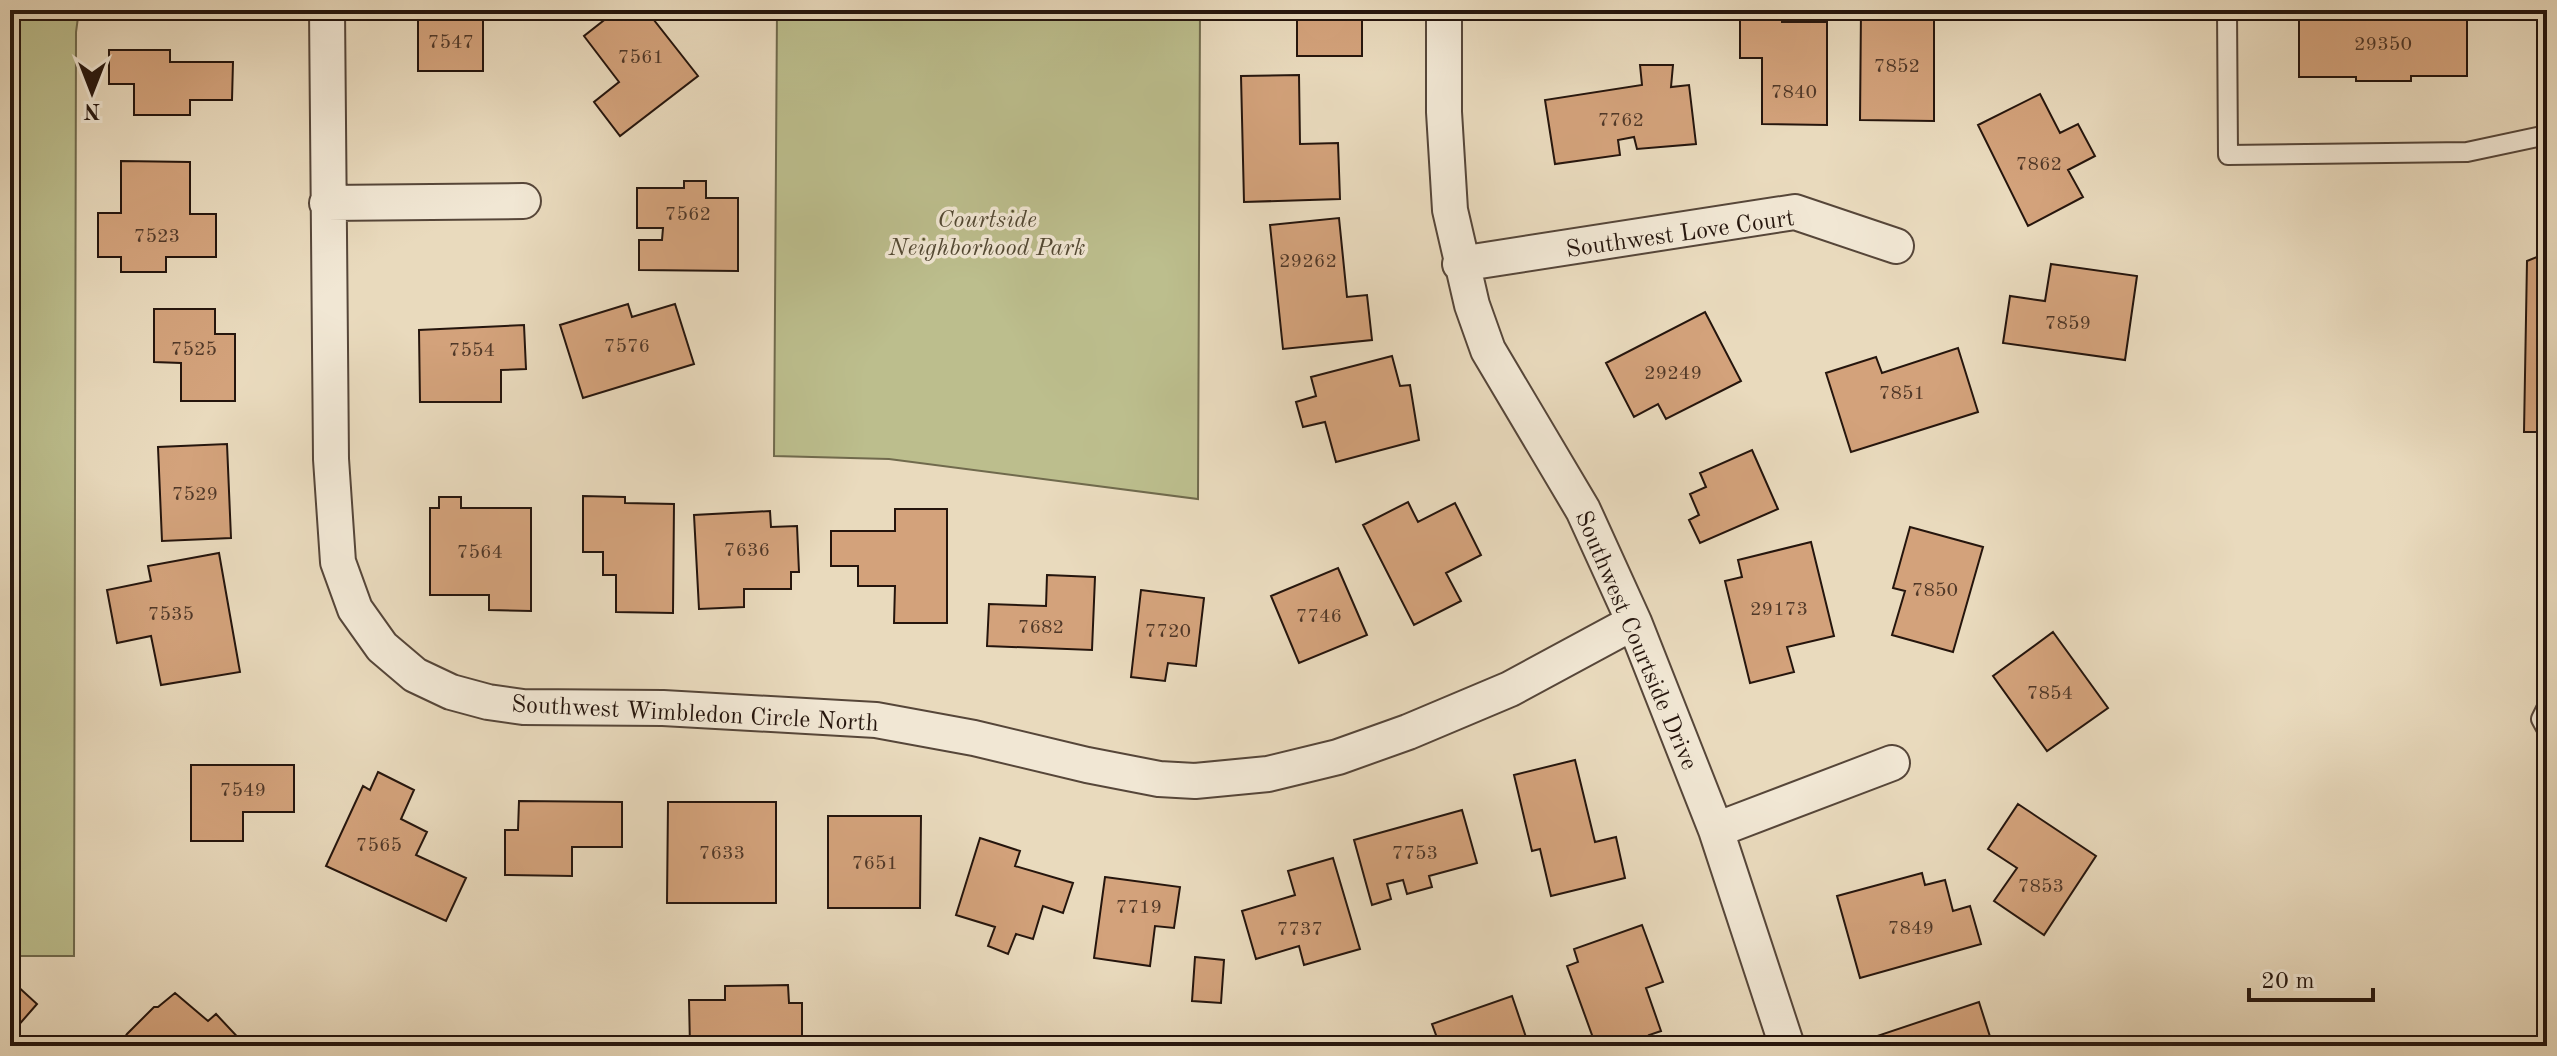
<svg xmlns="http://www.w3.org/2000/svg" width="2557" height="1056" font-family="'Old Standard TT',serif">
	<rect width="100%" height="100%" fill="#e9dabd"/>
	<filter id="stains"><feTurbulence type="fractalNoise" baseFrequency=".0025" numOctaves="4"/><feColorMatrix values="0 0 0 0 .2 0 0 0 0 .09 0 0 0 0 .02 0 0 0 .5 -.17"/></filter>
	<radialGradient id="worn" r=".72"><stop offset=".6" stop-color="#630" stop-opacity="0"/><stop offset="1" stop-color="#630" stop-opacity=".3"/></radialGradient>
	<!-- green -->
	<path fill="#bcbe8d" stroke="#706a4d" stroke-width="2" d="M10,10H79L76,32L74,956H10Z
		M777,10H1200L1198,499L889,459L774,456Z"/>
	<!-- building -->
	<path fill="#d3a27b" stroke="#25150d" stroke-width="2" d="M418,10H483V71H418Z
		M617,10H646L698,76L620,136L594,102L619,82L584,36Z
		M1297,10H1362V56H1297Z
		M1740,10H1782V22H1827V125L1762,124V58H1740Z
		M1861,10H1934V121L1860,120Z
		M2299,10H2467V76H2411V81H2356V77H2299Z
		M109,50H170V62H233L232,100H190V115H134V84H109Z
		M1640,65H1673L1671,87L1689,85L1696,144L1637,149L1634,137L1618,140L1620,155L1555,164L1545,100L1642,85Z
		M1299,75L1300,144L1338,143L1340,199L1244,202L1241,76Z
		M2040,94L2060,133L2078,124L2095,156L2068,170L2083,197L2028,226L1978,125Z
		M121,161L190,162V214H216V257H166V272H121V257H98V213H121Z
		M684,181H706V198H738V271L639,270V240H662L663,228H637V188H684Z
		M1339,218L1347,297L1367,295L1372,340L1283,349L1270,225Z
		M2547,253V432H2524L2527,261Z
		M2051,264L2137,276L2125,360L2003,343L2010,296L2045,301Z
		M628,304L632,317L675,304L694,364L583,398L560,325Z
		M154,309H215V334H235V401H181V363L154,362Z
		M1705,312L1741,381L1666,419L1658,404L1634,417L1606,363Z
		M524,325L526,369L501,370V402H420L419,330Z
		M1958,348L1978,412L1851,452L1826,373L1876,357L1882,373Z
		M1392,356L1400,386L1410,385L1419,440L1336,462L1325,422L1303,427L1296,402L1316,396L1311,377Z
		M227,444L231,538L162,541L158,447Z
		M1752,450L1778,509L1700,543L1689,520L1699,515L1690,494L1706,487L1700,473Z
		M583,496L625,497V503L674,504L673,613L616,612V575H603V552H583Z
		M439,497H461V508H531V611L489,610V595H430V508H439Z
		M1408,502L1418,522L1455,503L1481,555L1446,573L1461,601L1414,625L1363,525Z
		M895,509H947V623H894L895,586H858V566H831V531H895Z
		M770,511L771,527L797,526L799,572H791V589H744V607L699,609L694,515Z
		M1910,527L1983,547L1953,652L1892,635L1905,591L1893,588Z
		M1811,542L1834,636L1787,647L1794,672L1750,683L1725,581L1742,577L1738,560Z
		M219,553L240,672L161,685L151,636L117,643L107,590L151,581L148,566Z
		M1338,568L1367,635L1299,663L1271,596Z
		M1047,575L1095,577L1092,650L987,646L989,604L1046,606Z
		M1141,590L1204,598L1196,666L1168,663L1165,681L1131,677Z
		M2053,632L2108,708L2047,751L1993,676Z
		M1575,760L1595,842L1616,837L1625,878L1551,896L1540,849L1532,851L1514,775Z
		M191,765H294V812H243V841H191Z
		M378,772L414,790L401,819L427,832L416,855L466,878L446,921L326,866L363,786L370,790Z
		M519,801L622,802V847H572V876L505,875V830H518Z
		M668,802H776V903H667Z
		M2018,804L2096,856L2044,935L1994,901L2017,868L1988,849Z
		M1462,810L1477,863L1429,876L1432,887L1407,894L1403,880L1387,884L1391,899L1372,905L1354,840Z
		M828,816H921L920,908H828Z
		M980,838L1020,851L1015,866L1073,883L1063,913L1043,906L1033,939L1016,934L1008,954L988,946L995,927L956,915Z
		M1333,858L1360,949L1304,965L1299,946L1256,959L1242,911L1295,895L1288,871Z
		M1922,873L1925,885L1945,880L1953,911L1970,906L1981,944L1860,978L1837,896Z
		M1105,877L1180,887L1174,928L1155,926L1150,966L1094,958Z
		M1642,925L1663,982L1646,988L1661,1031L1649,1035L1653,1046H1596L1567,966L1578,962L1574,949Z
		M1195,957L1224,960L1221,1003L1192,1001Z
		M14,983L37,1004L10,1035V987Z
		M788,985L789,1003H802V1046H690L689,1000H725V986Z
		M175,993L208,1021L216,1014L246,1046H119L127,1034L154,1007H158Z
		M1512,996L1529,1046H1440L1432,1024Z
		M1979,1002L1993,1046H1881L1877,1036Z
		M1207,1044H1283V1046H1207Z"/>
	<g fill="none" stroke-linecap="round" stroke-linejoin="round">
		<defs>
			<path id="service" d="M2227,10L2228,155L2467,152L2547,135
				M2547,707L2541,719L2547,730"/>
			<path id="minor" d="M327,10L331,459L338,562L355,609L382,647L415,675L451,692L488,702L523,707L663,708L876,720L974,738L1087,765L1159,779L1195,781L1268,774L1338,757L1408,732L1510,689L1634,622
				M1444,10V112L1450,210L1472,305L1488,350L1583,510L1634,622L1716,830L1787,1046
				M327,203L523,201
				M1460,264L1795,212L1896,246
				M1716,830L1892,763"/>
		</defs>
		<!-- service casing -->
		<use href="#service" stroke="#564639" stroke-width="22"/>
		<!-- minor casing -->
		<use href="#minor" stroke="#564639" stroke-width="38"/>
		<!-- service -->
		<use href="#service" stroke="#f1e7d4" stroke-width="18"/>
		<!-- minor -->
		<use href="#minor" stroke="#f1e7d4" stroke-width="34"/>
	</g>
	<g text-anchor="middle" stroke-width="7" stroke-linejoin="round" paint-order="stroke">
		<!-- number labels -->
		<g font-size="20" fill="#503828">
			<text x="451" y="48">7547</text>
			<text x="2383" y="50">29350</text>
			<text x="641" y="63">7561</text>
			<text x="1897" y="72">7852</text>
			<text x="1794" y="98">7840</text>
			<text x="1621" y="126">7762</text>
			<text x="2039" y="170">7862</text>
			<text x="688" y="220">7562</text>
			<text x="157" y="242">7523</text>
			<text x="1308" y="267">29262</text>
			<text x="2068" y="329">7859</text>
			<text x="627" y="352">7576</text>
			<text x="194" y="355">7525</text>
			<text x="472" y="356">7554</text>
			<text x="1673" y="379">29249</text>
			<text x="1902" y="399">7851</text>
			<text x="195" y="500">7529</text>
			<text x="747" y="556">7636</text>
			<text x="480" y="558">7564</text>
			<text x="1935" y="596">7850</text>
			<text x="1779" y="615">29173</text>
			<text x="171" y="620">7535</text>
			<text x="1319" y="622">7746</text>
			<text x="1041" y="633">7682</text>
			<text x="1168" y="637">7720</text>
			<text x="2050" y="699">7854</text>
			<text x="243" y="796">7549</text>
			<text x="379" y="851">7565</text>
			<text x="722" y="859">7633</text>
			<text x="1415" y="859">7753</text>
			<text x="875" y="869">7651</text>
			<text x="2041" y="892">7853</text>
			<text x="1139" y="913">7719</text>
			<text x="1911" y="934">7849</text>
			<text x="1300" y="935">7737</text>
		</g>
		<!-- park labels -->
		<g font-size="24" font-style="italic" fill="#524833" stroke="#f1e7d4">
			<text x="987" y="227">Courtside<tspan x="987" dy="28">Neighborhood Park</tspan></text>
		</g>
		<!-- street labels -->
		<g font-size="24" fill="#25150d" stroke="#f1e7d4">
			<text transform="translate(1680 233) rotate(-8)" y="8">Southwest Love Court</text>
			<text transform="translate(1637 640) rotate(67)" y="8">Southwest Courtside Drive</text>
			<text transform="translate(695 713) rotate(3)" y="8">Southwest Wimbledon Circle North</text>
		</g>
	</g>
	<!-- margin -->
	<rect width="2557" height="1056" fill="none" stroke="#e9dabd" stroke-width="40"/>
	<rect x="12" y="12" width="2533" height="1032" fill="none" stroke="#25150d" stroke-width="4"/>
	<rect x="20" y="20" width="2517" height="1016" fill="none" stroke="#25150d" stroke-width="2"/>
	<!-- north arrow -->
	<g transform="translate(92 92) rotate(180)" stroke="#f1e7d4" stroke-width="6" paint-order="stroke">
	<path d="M0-6L14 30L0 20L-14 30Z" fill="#25150d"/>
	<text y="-12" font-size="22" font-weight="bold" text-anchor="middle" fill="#25150d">N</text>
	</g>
	<!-- scale -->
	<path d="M2249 988v12h124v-12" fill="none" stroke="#25150d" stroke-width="4"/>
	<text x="2261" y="988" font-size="24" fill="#25150d" stroke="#f1e7d4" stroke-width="6" paint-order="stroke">20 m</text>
	<rect width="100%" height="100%" filter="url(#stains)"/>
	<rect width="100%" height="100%" fill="url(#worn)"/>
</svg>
